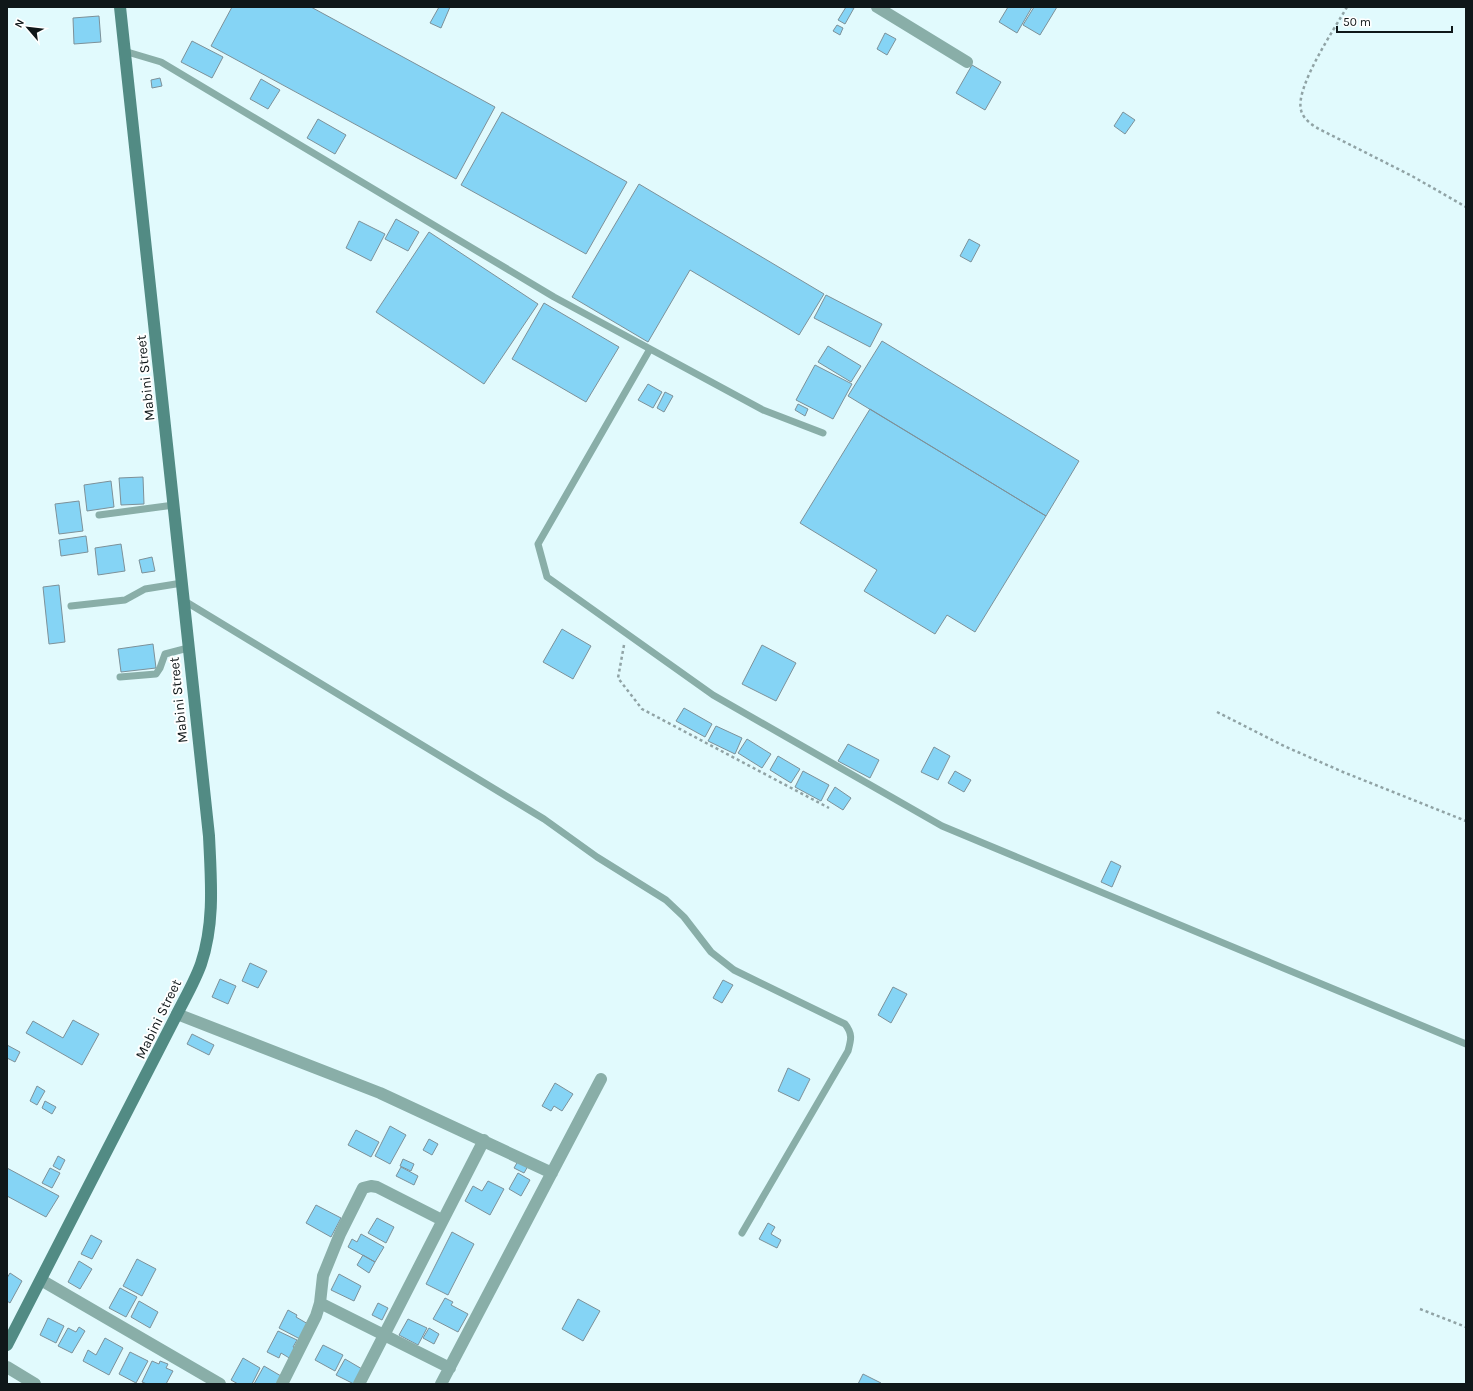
<svg xmlns="http://www.w3.org/2000/svg" width="1473" height="1391" font-family="Karla,sans-serif">
	<rect width="100%" height="100%" fill="#e1fafd"/>
	<!-- building -->
	<path fill="#85d4f5" stroke="#7d9199" d="M232,7H311L495,107L456,179L211,46Z
		M439,7H450L441,28L430,23Z
		M846,7L854,8L845,24L838,20Z
		M1008,7H1032L1017,33L999,22Z
		M1034,7H1057L1040,35L1023,25Z
		M99,16L101,42L74,44L73,18Z
		M837,25L843,28L840,35L833,31Z
		M885,33L896,39L887,55L877,49Z
		M192,41L223,57L212,78L181,62Z
		M972,65L1001,82L985,110L956,93Z
		M160,78L162,86L152,88L151,80Z
		M261,79L280,90L268,109L250,99Z
		M502,112L627,182L586,254L461,185Z
		M1123,112L1135,120L1125,134L1114,126Z
		M318,119L346,135L335,154L307,138Z
		M639,184L824,294L799,335L690,270L648,342L572,297Z
		M396,219L419,232L408,251L385,239Z
		M359,221L385,234L371,261L346,248Z
		M429,232L538,304L484,384L376,312Z
		M969,239L980,245L971,262L960,256Z
		M826,295L882,324L870,347L814,318Z
		M544,303L619,347L586,402L512,359Z
		M882,341L1079,461L1046,516L848,396Z
		M828,346L861,366L851,382L818,362Z
		M815,365L852,384L833,419L796,400Z
		M648,384L662,392L653,408L638,400Z
		M665,392L673,396L664,412L657,408Z
		M798,404L808,409L805,416L795,410Z
		M870,409L1046,516L975,632L947,615L935,634L864,591L877,570L800,523Z
		M143,477L144,504L121,505L119,478Z
		M111,481L114,507L87,511L84,485Z
		M79,501L83,531L59,534L55,504Z
		M86,536L88,552L61,556L59,540Z
		M121,544L125,571L98,575L95,548Z
		M152,557L155,571L142,573L139,560Z
		M59,585L65,642L49,644L43,587Z
		M562,629L591,646L573,679L543,662Z
		M153,644L156,668L121,672L118,649Z
		M762,645L796,663L776,701L742,684Z
		M684,708L712,724L705,737L676,721Z
		M716,726L742,738L735,754L708,741Z
		M747,739L771,754L762,768L738,753Z
		M848,744L879,760L870,778L838,761Z
		M934,747L950,756L938,780L921,772Z
		M778,756L800,769L791,783L770,770Z
		M803,771L829,785L821,801L795,787Z
		M955,771L971,780L964,792L948,783Z
		M835,787L851,798L843,810L827,800Z
		M1111,861L1121,866L1112,887L1101,882Z
		M250,963L267,971L258,988L242,981Z
		M220,979L236,986L228,1004L212,997Z
		M723,980L733,985L722,1003L713,998Z
		M893,987L907,994L891,1023L878,1015Z
		M73,1020L99,1034L82,1065L26,1033L33,1021L63,1038Z
		M192,1034L214,1045L209,1055L187,1044Z
		M7,1045L20,1052L15,1062L7,1058Z
		M788,1068L810,1079L799,1101L778,1091Z
		M555,1083L573,1094L562,1111L554,1106L551,1111L542,1106Z
		M37,1086L45,1091L37,1105L30,1101Z
		M45,1101L56,1107L52,1114L42,1108Z
		M390,1126L406,1135L390,1164L375,1156Z
		M356,1130L379,1142L371,1157L348,1145Z
		M429,1139L438,1144L432,1155L423,1150Z
		M58,1156L65,1160L60,1170L53,1166Z
		M403,1159L414,1164L411,1171L400,1166Z
		M518,1161L528,1166L524,1173L514,1168Z
		M401,1167L418,1176L414,1185L396,1176Z
		M7,1168L59,1196L46,1217L7,1196Z
		M50,1168L60,1173L52,1188L42,1183Z
		M518,1173L530,1180L521,1196L509,1189Z
		M488,1181L504,1189L490,1215L465,1201L473,1186L482,1191Z
		M316,1205L341,1218L331,1237L306,1223Z
		M377,1218L394,1227L386,1243L368,1233Z
		M768,1223L775,1227L771,1234L781,1240L777,1248L759,1239Z
		M452,1232L474,1244L448,1295L426,1284Z
		M361,1234L384,1247L375,1262L348,1247L352,1239L357,1242Z
		M91,1235L102,1241L92,1259L81,1254Z
		M363,1255L375,1262L369,1273L357,1265Z
		M137,1259L156,1269L142,1296L123,1286Z
		M79,1261L92,1269L80,1289L68,1282Z
		M10,1273L22,1281L10,1303L7,1301V1278Z
		M339,1274L361,1286L354,1301L331,1290Z
		M120,1288L137,1297L126,1317L109,1308Z
		M445,1298L453,1302L451,1305L468,1314L458,1332L433,1319Z
		M578,1299L600,1311L583,1341L562,1329Z
		M139,1301L158,1312L150,1328L131,1317Z
		M378,1303L388,1308L382,1320L372,1315Z
		M288,1310L297,1315L296,1317L308,1324L300,1339L279,1328Z
		M48,1318L64,1326L56,1343L40,1335Z
		M408,1319L427,1328L418,1345L399,1335Z
		M79,1327L85,1331L72,1353L58,1346L68,1328L76,1332Z
		M429,1328L439,1334L434,1344L423,1338Z
		M278,1331L297,1340L293,1347L296,1349L291,1359L281,1353L279,1358L267,1352Z
		M105,1338L123,1348L109,1375L83,1361L88,1350L96,1355Z
		M323,1345L343,1355L335,1371L315,1360Z
		M130,1352L148,1361L136,1383L119,1374Z
		M243,1358L260,1368L252,1384H238L231,1380Z
		M345,1359L362,1369L354,1384L336,1375Z
		M152,1361L159,1364L160,1361L168,1364L166,1368L173,1371L166,1384H147L142,1382Z
		M264,1366L281,1376L277,1384H254Z
		M863,1374L881,1383L880,1384H858Z"/>
	<g fill="none" stroke-linecap="round" stroke-linejoin="round">
		<!-- path -->
		<path stroke="#90a3a5" stroke-width="2.5" stroke-dasharray="3 3" stroke-linecap="butt" d="M1347,7C1335,28 1295,87 1301,110C1303,119 1312,125 1319,129L1412,176L1466,207
			M624,645L618,678L642,709L829,808
			M1217,712L1284,746L1343,772L1466,821
			M1420,1309L1466,1327"/>
		<!-- service -->
		<path stroke="#89aea8" stroke-width="7" d="M124,51L161,62L554,297L763,410L823,433
			M650,349L538,544L547,577L713,695L942,826L1466,1044
			M99,515L174,505
			M183,600L544,819L597,857L666,900L684,917L711,952L734,970L845,1024C853,1034 851,1040 848,1051L742,1233
			M71,606L125,600L145,589L182,583
			M120,677L156,674L160,668L165,654L188,648"/>
		<!-- minor -->
		<path stroke="#89aea8" stroke-width="12" d="M877,7L967,62
			M177,1014L380,1093L552,1173
			M41,1280L220,1384
			M320,1303L450,1368
			M7,1367L35,1384
			M282,1384L316,1316L320,1303L323,1276L340,1234L363,1188L371,1186L377,1187L442,1220
			M359,1384L484,1140
			M441,1384L601,1079"/>
		<!-- secondary -->
		<path stroke="#528b84" stroke-width="12" d="M7,1345L177,1014C185,998 195,981 201,964C215,922 211,880 209,836L120,7"/>
	</g>
	<g text-anchor="middle" stroke-width="4" stroke-linejoin="round" paint-order="stroke">
		<!-- street labels -->
		<g font-size="14" fill="#0f1719" stroke="#fff">
			<text transform="translate(145 378) rotate(-96)" y="5">Mabini Street</text>
			<text transform="translate(178 700) rotate(-96)" y="5">Mabini Street</text>
			<text transform="translate(158 1019) rotate(-64)" y="5">Mabini Street</text>
		</g>
	</g>
	<!-- border -->
	<rect width="1473" height="1391" fill="none" stroke="#0f1719" stroke-width="16"/>
	<!-- north arrow -->
	<g transform="translate(28 28) rotate(298)" stroke="#ffffff" stroke-width="3" paint-order="stroke">
	<path d="M0-3L7 15L0 10L-7 15Z" fill="#0f1719"/>
	<text y="-6" font-size="11" font-weight="bold" text-anchor="middle" fill="#0f1719">N</text>
	</g>
	<!-- scale -->
	<path d="M1337 26v6h115v-6" fill="none" stroke="#0f1719" stroke-width="2"/>
	<text x="1343" y="26" font-size="12" fill="#0f1719" stroke="#ffffff" stroke-width="3" paint-order="stroke">50 m</text>
</svg>
